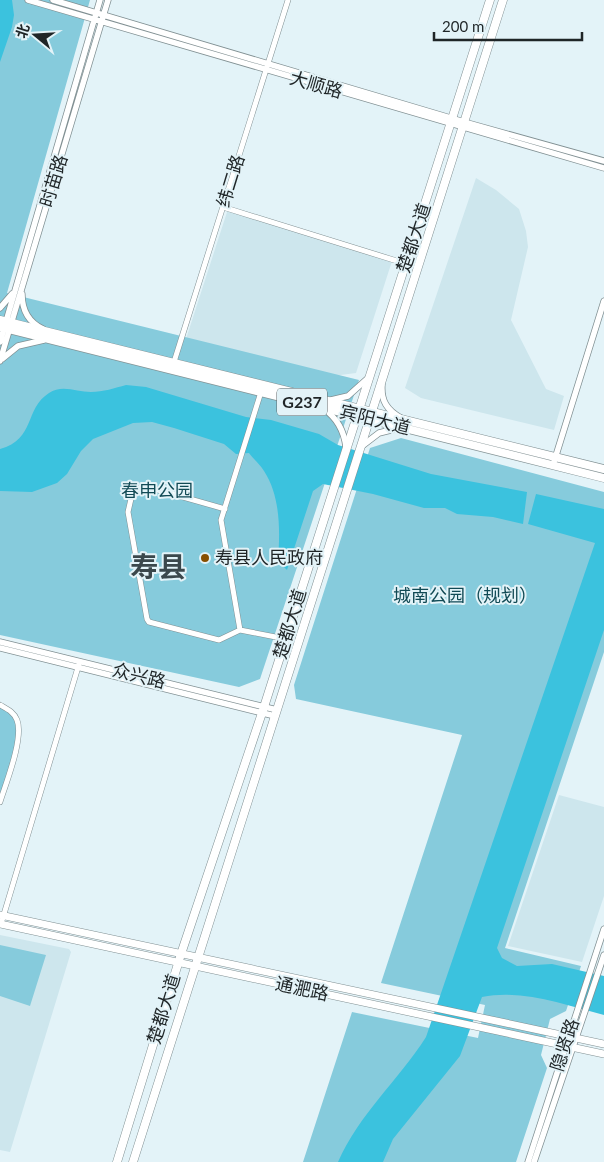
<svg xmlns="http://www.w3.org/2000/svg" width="604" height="1162" font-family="Lato,'Noto Sans SC',sans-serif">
	<rect width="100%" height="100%" fill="#e3f3f8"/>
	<!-- built -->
	<path fill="#cde6ed" d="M476,178L496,190L519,209L526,231L528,247L511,320L546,389L564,396L554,430L421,398L405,388Z
		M228,209L392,261L356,373L325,377L185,342Z
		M559,795L604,807V896L582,962L508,946Z
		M0,935L69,949L71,952L10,1152L0,1150Z"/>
	<!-- green -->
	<path fill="#86cbdc" d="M0,0H90L7,293L359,380L260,679L239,687L0,635Z
		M401,438L604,492V652L505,948L581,966L566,1011L550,1019L541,1055L547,1068L516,1162H303L352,1012L478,1038L485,1005L381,983L462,735L296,699L294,685L370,448Z
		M0,707C3,708 8,710 10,712C27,727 6,780 0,798Z
		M0,945L46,955L30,1006L0,996Z"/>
	<!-- water -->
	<path fill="#3bc2de" d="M0,0H12L14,15L12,27L0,62Z
		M126,385L146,387L246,417L271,420L319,434L338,445L431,474L527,492L523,524L493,517L457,514L445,508H424L373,494L323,484L313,491L287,570L278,561C280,532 281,497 264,471C260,464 253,459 249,453L236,454L224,444L174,428L152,422L133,423L93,439L81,451L67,474L57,483L32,492L0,491V449C36,439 24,409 49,393C62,384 77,392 91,392C103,392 115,388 126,385Z
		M536,494L604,509V630L497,948L502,958L517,966L552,964L604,976V1015C564,1005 523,989 482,997L460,1056L393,1139L383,1162H338C359,1114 398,1081 426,1037L595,543L528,524Z"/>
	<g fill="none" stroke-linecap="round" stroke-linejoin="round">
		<defs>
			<path id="minor" d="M226,208L397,261
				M174,362L288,0
				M261,392L221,520L240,630L286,639
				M225,509L144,486L133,490L128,512L147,619L149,622L219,640L240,630
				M0,705C7,709 14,712 17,720C24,738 6,783 0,802
				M1,924L79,664"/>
			<path id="tertiary" d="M28,0L604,168
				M53,0L464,122L604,161
				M22,294C22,310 28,322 43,329
				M0,308L12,294
				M0,342L100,0
				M2,359L18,346L44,340
				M0,361L108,0
				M382,385C381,401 387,410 401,418
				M331,400L348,396L367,379
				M324,409C337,418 344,431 346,447
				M362,446L379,433L399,428
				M553,465L604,301
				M0,642L277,710
				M0,648L275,716
				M528,1162L604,929
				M534,1162L604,955"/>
			<path id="secondary" d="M0,915L604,1044
				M0,924L604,1054"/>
			<path id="primary" d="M117,1162L181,954L264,707L490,0
				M133,1162L503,0"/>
			<path id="trunk" d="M0,320L604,469
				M0,327L604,478"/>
		</defs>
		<!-- minor casing -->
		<use href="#minor" stroke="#819093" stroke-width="6"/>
		<!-- tertiary casing -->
		<use href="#tertiary" stroke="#819093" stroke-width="7"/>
		<!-- secondary casing -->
		<use href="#secondary" stroke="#819093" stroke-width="8"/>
		<!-- primary casing -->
		<use href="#primary" stroke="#819093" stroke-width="9"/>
		<!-- trunk casing -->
		<use href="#trunk" stroke="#819093" stroke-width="9"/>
		<!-- minor -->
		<use href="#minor" stroke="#fff" stroke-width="5"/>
		<!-- tertiary -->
		<use href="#tertiary" stroke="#fff" stroke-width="5.5"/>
		<!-- secondary -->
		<use href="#secondary" stroke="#fff" stroke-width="7"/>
		<!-- primary -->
		<use href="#primary" stroke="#fff" stroke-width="8"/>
		<!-- trunk -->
		<use href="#trunk" stroke="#fff" stroke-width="8"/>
	</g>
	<!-- markers -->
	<circle fill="#874f00" stroke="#e3f3f8" stroke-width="2" cx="205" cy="558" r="5"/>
	<g text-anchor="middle" stroke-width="4" stroke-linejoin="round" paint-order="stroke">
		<!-- shield labels -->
		<rect fill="#e3f3f8" stroke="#5a6366" stroke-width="1" x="277" y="388.5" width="50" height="27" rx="4"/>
		<g font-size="16" font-weight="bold" fill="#1f2527">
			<text x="302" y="408">G237</text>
		</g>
		<!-- street labels -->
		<g font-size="18" fill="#1f2527" stroke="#e3f3f8">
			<text transform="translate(316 85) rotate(16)" y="6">大顺路</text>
			<text transform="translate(54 181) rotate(-73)" y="6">时苗路</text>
			<text transform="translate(231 181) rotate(-73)" y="6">纬二路</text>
			<text transform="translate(414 238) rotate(-72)" y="6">楚都大道</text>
			<text transform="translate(375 420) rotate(14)" y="6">宾阳大道</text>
			<text transform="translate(290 624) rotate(-73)" y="6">楚都大道</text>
			<text transform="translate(139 676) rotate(14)" y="6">众兴路</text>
			<text transform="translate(302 989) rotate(12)" y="6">通淝路</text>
			<text transform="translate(164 1009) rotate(-73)" y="6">楚都大道</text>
			<text transform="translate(565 1045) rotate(-72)" y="6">隐贤路</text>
		</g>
		<!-- park labels -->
		<g font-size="18" fill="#114a55" stroke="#e3f3f8">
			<text x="157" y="497">春申公园</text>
			<text x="465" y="602">城南公园（规划）</text>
		</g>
		<!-- poi labels -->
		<g font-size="18" fill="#1f2527" stroke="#e3f3f8" text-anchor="start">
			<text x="215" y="564">寿县人民政府</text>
		</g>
		<!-- town labels -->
		<g font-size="28" font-weight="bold" fill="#3b484c" stroke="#e3f3f8">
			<text x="158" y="577">寿县</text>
		</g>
	</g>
	<!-- north arrow -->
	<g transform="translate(35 35) rotate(288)" stroke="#e3f3f8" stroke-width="4" paint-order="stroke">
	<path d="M0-4L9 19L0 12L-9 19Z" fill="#1f2527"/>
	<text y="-8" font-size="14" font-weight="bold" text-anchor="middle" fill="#1f2527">北</text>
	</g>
	<!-- scale -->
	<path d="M434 32v8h148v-8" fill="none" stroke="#1f2527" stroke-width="2.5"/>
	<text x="442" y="32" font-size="15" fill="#1f2527" stroke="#e3f3f8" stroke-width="4" paint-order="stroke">200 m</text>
</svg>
